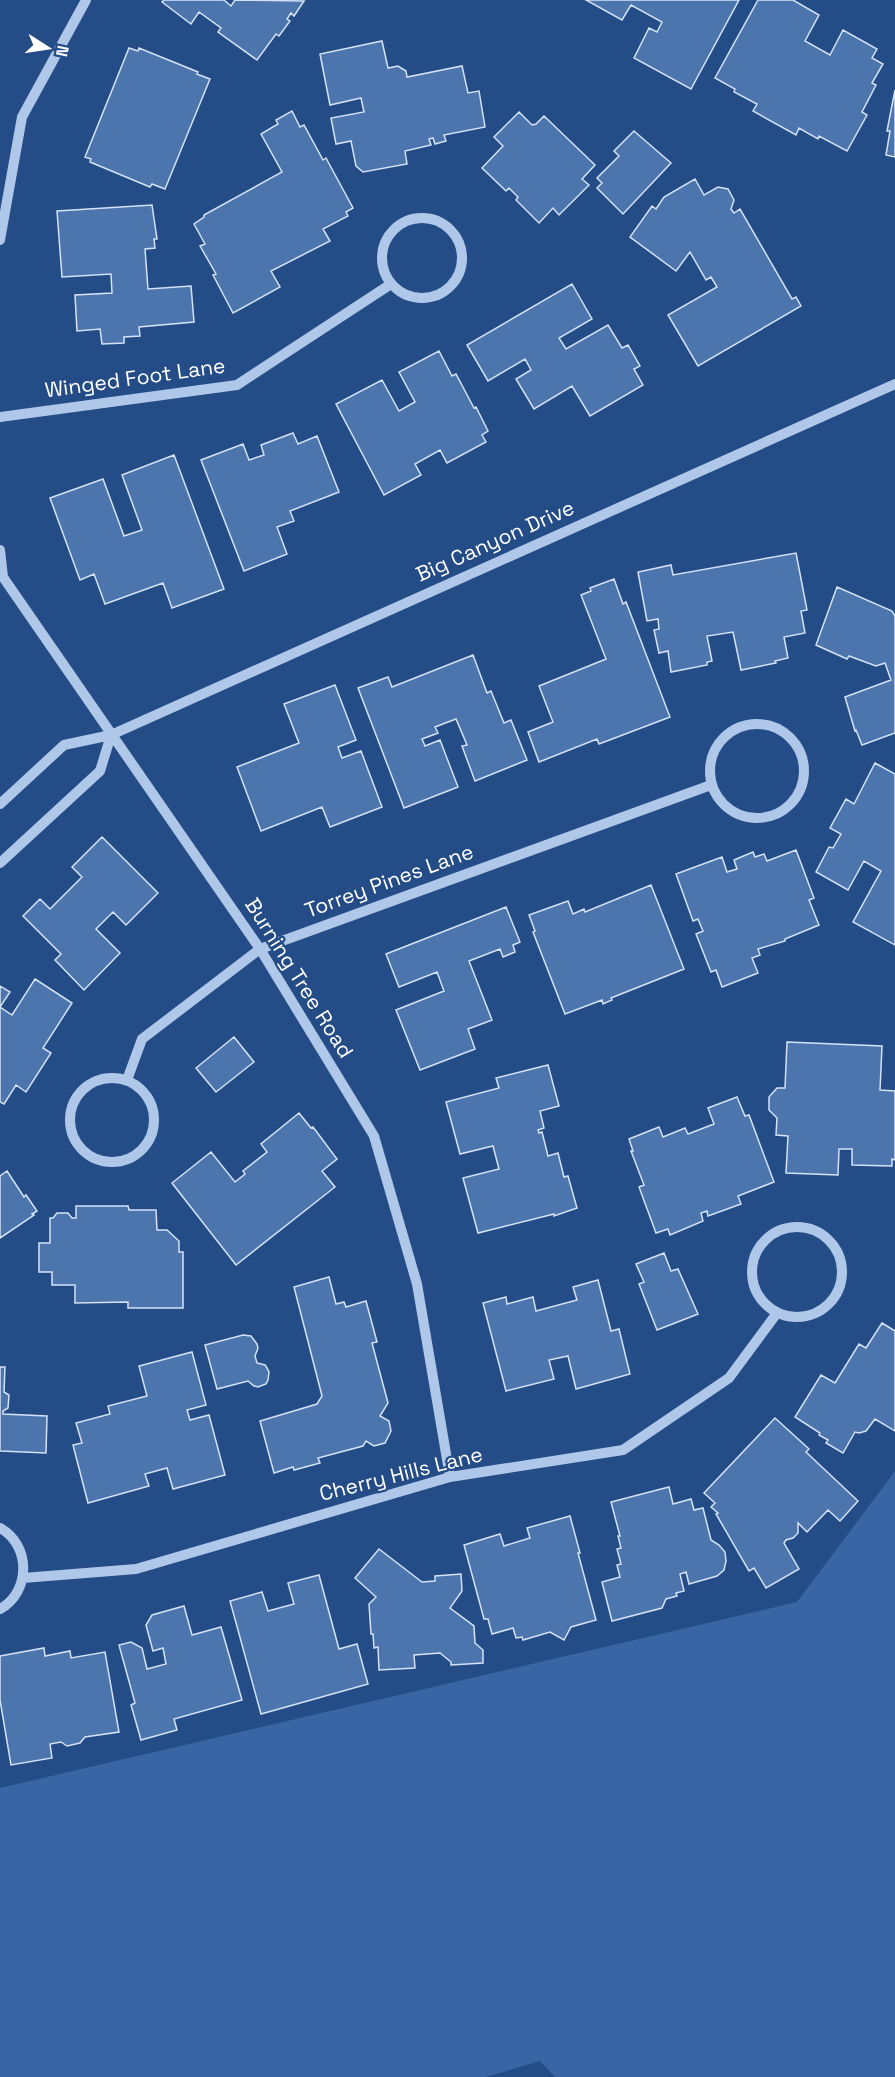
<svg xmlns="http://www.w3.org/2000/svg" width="895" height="2077" font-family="'Space Grotesk',sans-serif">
	<rect width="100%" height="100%" fill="#244c86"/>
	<!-- green -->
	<path fill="#3865a3" d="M895,1471V2077H555L540,2061L486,2077H0V1788L797,1602Z"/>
	<!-- building -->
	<path fill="#4c75ae" stroke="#d3e2f7" stroke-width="1.5" d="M164,0H224L231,6L235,0L304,1L294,16L291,13L287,19L290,21L279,36L276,34L257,60L218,32L221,28L199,12L191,24L162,2Z
		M586,0H739L691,89L634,58L649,28L657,32L662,22L631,5L622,20Z
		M758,0H793L819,15L805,41L830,55L843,30L877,49L872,58L883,64L872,83L876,85L862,112L867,115L847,151L819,136L818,139L799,128L796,135L753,111L757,104L734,92L735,89L715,78Z
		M382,41L388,68L398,66L406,71L407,77L462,66L468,93L479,91L485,127L444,135L446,141L435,144L433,138L429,139L431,145L405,151L407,164L363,172L356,166L351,141L336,144L331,118L364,112L361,98L330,105L320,54Z
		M129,48L138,51L139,48L198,72L197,74L210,79L165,189L152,184L150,187L90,162L91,159L85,157Z
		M895,90V157L886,155L890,131H887Z
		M292,111L300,127L304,125L323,160L326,158L353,208L346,212L348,216L323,229L330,241L271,271L280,287L233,313L213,275L216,274L200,246L205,244L194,224L204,217V215L282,172L261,134L278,124L276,120Z
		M519,112L532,125L536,124L544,116L595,165L582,179L589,185L559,215L553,208L539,223L516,200L518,197L509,188L506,191L482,168L503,146L494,137Z
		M634,131L671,163L623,214L597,188L602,183L597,178L619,156L614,151Z
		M695,179L704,195L718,187L728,189L734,200L731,209L734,213L740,209L792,299L796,297L801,306L698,366L668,315L717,287L711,277L706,280L690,252L676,271L630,237L652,206L656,209L664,197Z
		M152,205L157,239H154L155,248L145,249L148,289L191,286L194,322L139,327L140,336L124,337V343L102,344L100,329L77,331L75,295L112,293L111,274L62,277L57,211Z
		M572,284L592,319L559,338L566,349L608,325L622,348L628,345L640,366L634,369L643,385L590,416L572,386L534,409L516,379L531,370L525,359L488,381L467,345Z
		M439,351L452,376L456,374L474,408L476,407L488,431L482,435L486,442L447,463L440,450L415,464L421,475L384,495L336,404L382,380L399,411L415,402L399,372Z
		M293,433L298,444L317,436L339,492L290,511L294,521L277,527L287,554L244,571L201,460L243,444L249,460L264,455L261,445Z
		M174,455L224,589L172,608L163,583L105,604L94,574L80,580L50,498L103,479L124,536L142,530L122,475Z
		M796,553L807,610L801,611L805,633L784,637L788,658L775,661L776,663L741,670L733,632L707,636L712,661L707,662V665L671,672L668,651L659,653L654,630L659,629L658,619L647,621L638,572L671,565L673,575Z
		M614,579L623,604L626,602L670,717L599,744L597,739L539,762L528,732L553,722L539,686L606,659L581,595L591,591L590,588Z
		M837,587L892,611L895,616V733L862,745L856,730L855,731L845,697L891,680L885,663L876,666L849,656L847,659L816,645Z
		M473,655L487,693L491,691L504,723L511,720L527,760L475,781L462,746L467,745L456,719L435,727L438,733L422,739L425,746L440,740L458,787L404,808L358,688L388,677L392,687Z
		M335,685L356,740L338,747L342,758L361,751L382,807L330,827L322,807L261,831L237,767L299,743L284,704Z
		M875,763L895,774V945L853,922L881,871L864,861L848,890L816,872L829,847L833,848L841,834L830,828L846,799L854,804Z
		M102,837L158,893L126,925L113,912L96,929L120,953L84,990L55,960L61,954L23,916L40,899L50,909L82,877L72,867Z
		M796,850L814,898L809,900L819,925L785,939V941L758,949L760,955L752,958L758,973L722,987L716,970L711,972L696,934L703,931L698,919L693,921L676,874L722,857L727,872L737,869L734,860L753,852L755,857L764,854L767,861Z
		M651,885L684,969L611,998L612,1000L603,1004L602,1000L565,1014L533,932L535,931L529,915L568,901L573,914L584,909L585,912Z
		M506,907L520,942L513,945L515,952L503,957L500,949L469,961L492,1020L468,1029L475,1049L420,1070L396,1010L444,991L437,972L399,987L386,954Z
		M35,979L72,1003L43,1048L51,1053L26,1092L16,1085L4,1104L0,1102V986L10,992L0,1007L12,1015Z
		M234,1037L254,1062L216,1092L196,1068Z
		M787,1042L882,1046L880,1090L895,1091V1160L892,1159V1166L852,1165V1149H839L838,1175L786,1173L788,1136L776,1135L777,1118L769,1110V1097L777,1088H785Z
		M548,1065L559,1106L540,1111L544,1128L538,1130L539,1133L542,1132L548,1156L558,1153L564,1177L568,1176L577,1208L554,1216V1214L478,1233L463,1178L499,1169L493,1146L460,1154L446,1102L499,1088L496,1078Z
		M737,1097L745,1116L749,1115L774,1182L738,1196L741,1204L708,1216L707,1211L701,1213L703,1221L670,1235L668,1229L656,1233L639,1187L644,1185L631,1151H633L629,1139L659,1127L663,1137L685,1128L688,1134L714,1124L708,1108Z
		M299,1113L311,1128L313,1127L337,1159L322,1171L335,1187L236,1265L172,1183L211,1152L235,1182L245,1174L243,1171L267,1152L261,1144Z
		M7,1171L24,1197L26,1195L37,1211L32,1214L34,1215L0,1238V1176Z
		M76,1206H128L129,1210H156L157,1230H167L179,1241V1252H183V1308H128V1302L75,1303V1285H52V1272H39V1243H50V1218H53L57,1213H68L72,1218H76Z
		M664,1253L671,1271L678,1269L698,1314L657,1330L639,1284L644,1282L636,1264Z
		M329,1277L336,1304L344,1302L346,1307L366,1301L377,1342L372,1343L388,1403L380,1416L389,1421L391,1431L385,1443L374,1446L366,1441L363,1446L318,1458L320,1463L294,1470L293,1467L274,1473L260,1421L317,1404L322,1396L294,1287Z
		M598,1280L611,1331L619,1329L630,1374L576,1389L568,1356L549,1360L554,1379L506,1391L483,1303L506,1297L507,1304L533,1297L536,1311L577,1300L573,1287Z
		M882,1323L895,1331V1431L875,1419L866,1431L859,1433L855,1432L843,1453L826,1443L828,1440L819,1435L820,1433L795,1417L821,1375L835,1383L859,1344L866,1348Z
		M243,1335L251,1336L257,1344L258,1348L255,1356L257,1363L265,1365L267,1368L269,1372L268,1380L266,1384L258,1387L254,1386L248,1381L217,1389L205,1345Z
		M192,1352L206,1405L187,1410L190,1420L209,1415L225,1475L173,1489L167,1468L145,1474L149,1486L88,1503L73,1445L82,1443L76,1423L110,1414L108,1406L147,1396L139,1366Z
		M0,1367H5L4,1392L9,1395L8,1408L3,1411V1414L47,1416L46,1453L0,1451Z
		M775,1418L809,1449L806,1452L858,1501L840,1521L828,1510L807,1532L798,1523V1533L793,1538L786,1540L784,1543L799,1569L766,1588L754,1568L749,1571L716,1514L718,1513L711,1507L715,1503L704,1493Z
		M669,1487L673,1504L691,1499L694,1510L703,1508L711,1540L719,1545L725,1552L726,1561L724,1570L717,1576L689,1584L686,1572L680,1574L684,1591L676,1593L677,1596L666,1599L662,1608L612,1621L602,1582L620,1577L617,1565L621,1564L617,1549L621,1548L618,1536H620L611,1502Z
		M570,1516L580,1553H578L596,1620L571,1627L564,1640L550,1632L523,1640L522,1637L516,1638L513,1628L492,1634L488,1619H484L464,1545L500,1534L504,1546L530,1538L527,1528Z
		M379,1549L422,1582L435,1581V1576L461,1574L462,1591L450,1608L474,1626L475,1643L483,1650V1663L451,1665V1662L440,1653L414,1655L415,1668L379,1670L378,1647L374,1648L373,1634H371L369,1604L376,1597L355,1578Z
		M319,1575L339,1649L357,1644L368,1684L261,1714L230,1601L262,1592L268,1611L294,1604L288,1583Z
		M184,1606L192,1635L221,1627L242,1700L174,1719L177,1730L141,1740L131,1705L135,1703L119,1645L131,1642L142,1648L147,1669L166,1664L163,1648L153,1651L146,1625L152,1615Z
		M44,1648L45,1656L70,1651L71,1658L105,1652L119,1732L85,1737L80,1743L67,1746L61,1742L50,1744L52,1758L11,1765L0,1700V1656Z"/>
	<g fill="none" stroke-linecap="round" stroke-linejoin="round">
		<!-- minor -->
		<path stroke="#afc7e9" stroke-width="10" d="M382 258a40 40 0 1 1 80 0a40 40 0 1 1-80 0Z
			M0,240L22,117L86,0
			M0,417L237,385L391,284
			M0,550L3,577L260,949L374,1136L417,1284L450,1477
			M710 771a47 47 0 1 1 94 0a47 47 0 1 1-94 0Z
			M0,804L64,745L111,735L895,384
			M0,863L100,771L111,735
			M70 1120a42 42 0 1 1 84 0a42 42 0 1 1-84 0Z
			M127,1080L142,1039L260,949L711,785
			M752 1272a45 45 0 1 1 90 0a45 45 0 1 1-90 0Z
			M0,1528C31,1545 31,1592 0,1609
			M23,1578L136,1569L450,1477L623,1450L729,1378L777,1313"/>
	</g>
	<g text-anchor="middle" stroke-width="4.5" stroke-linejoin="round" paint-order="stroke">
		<!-- street labels -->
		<g font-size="21" fill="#fff" stroke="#244c86">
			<text transform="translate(135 378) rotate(-8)" y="7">Winged Foot Lane</text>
			<text transform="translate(495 541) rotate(-24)" y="7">Big Canyon Drive</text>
			<text transform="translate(389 881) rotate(-20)" y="7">Torrey Pines Lane</text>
			<text transform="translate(299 978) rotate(58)" y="7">Burning Tree Road</text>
			<text transform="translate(401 1474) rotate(-14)" y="7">Cherry Hills Lane</text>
		</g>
	</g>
	<!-- north arrow -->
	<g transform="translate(48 48) rotate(102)" stroke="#244c86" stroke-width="4.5" paint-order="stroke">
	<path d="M0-4.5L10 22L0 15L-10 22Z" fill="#ffffff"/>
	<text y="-9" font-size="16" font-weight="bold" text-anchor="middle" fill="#ffffff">N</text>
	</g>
</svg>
